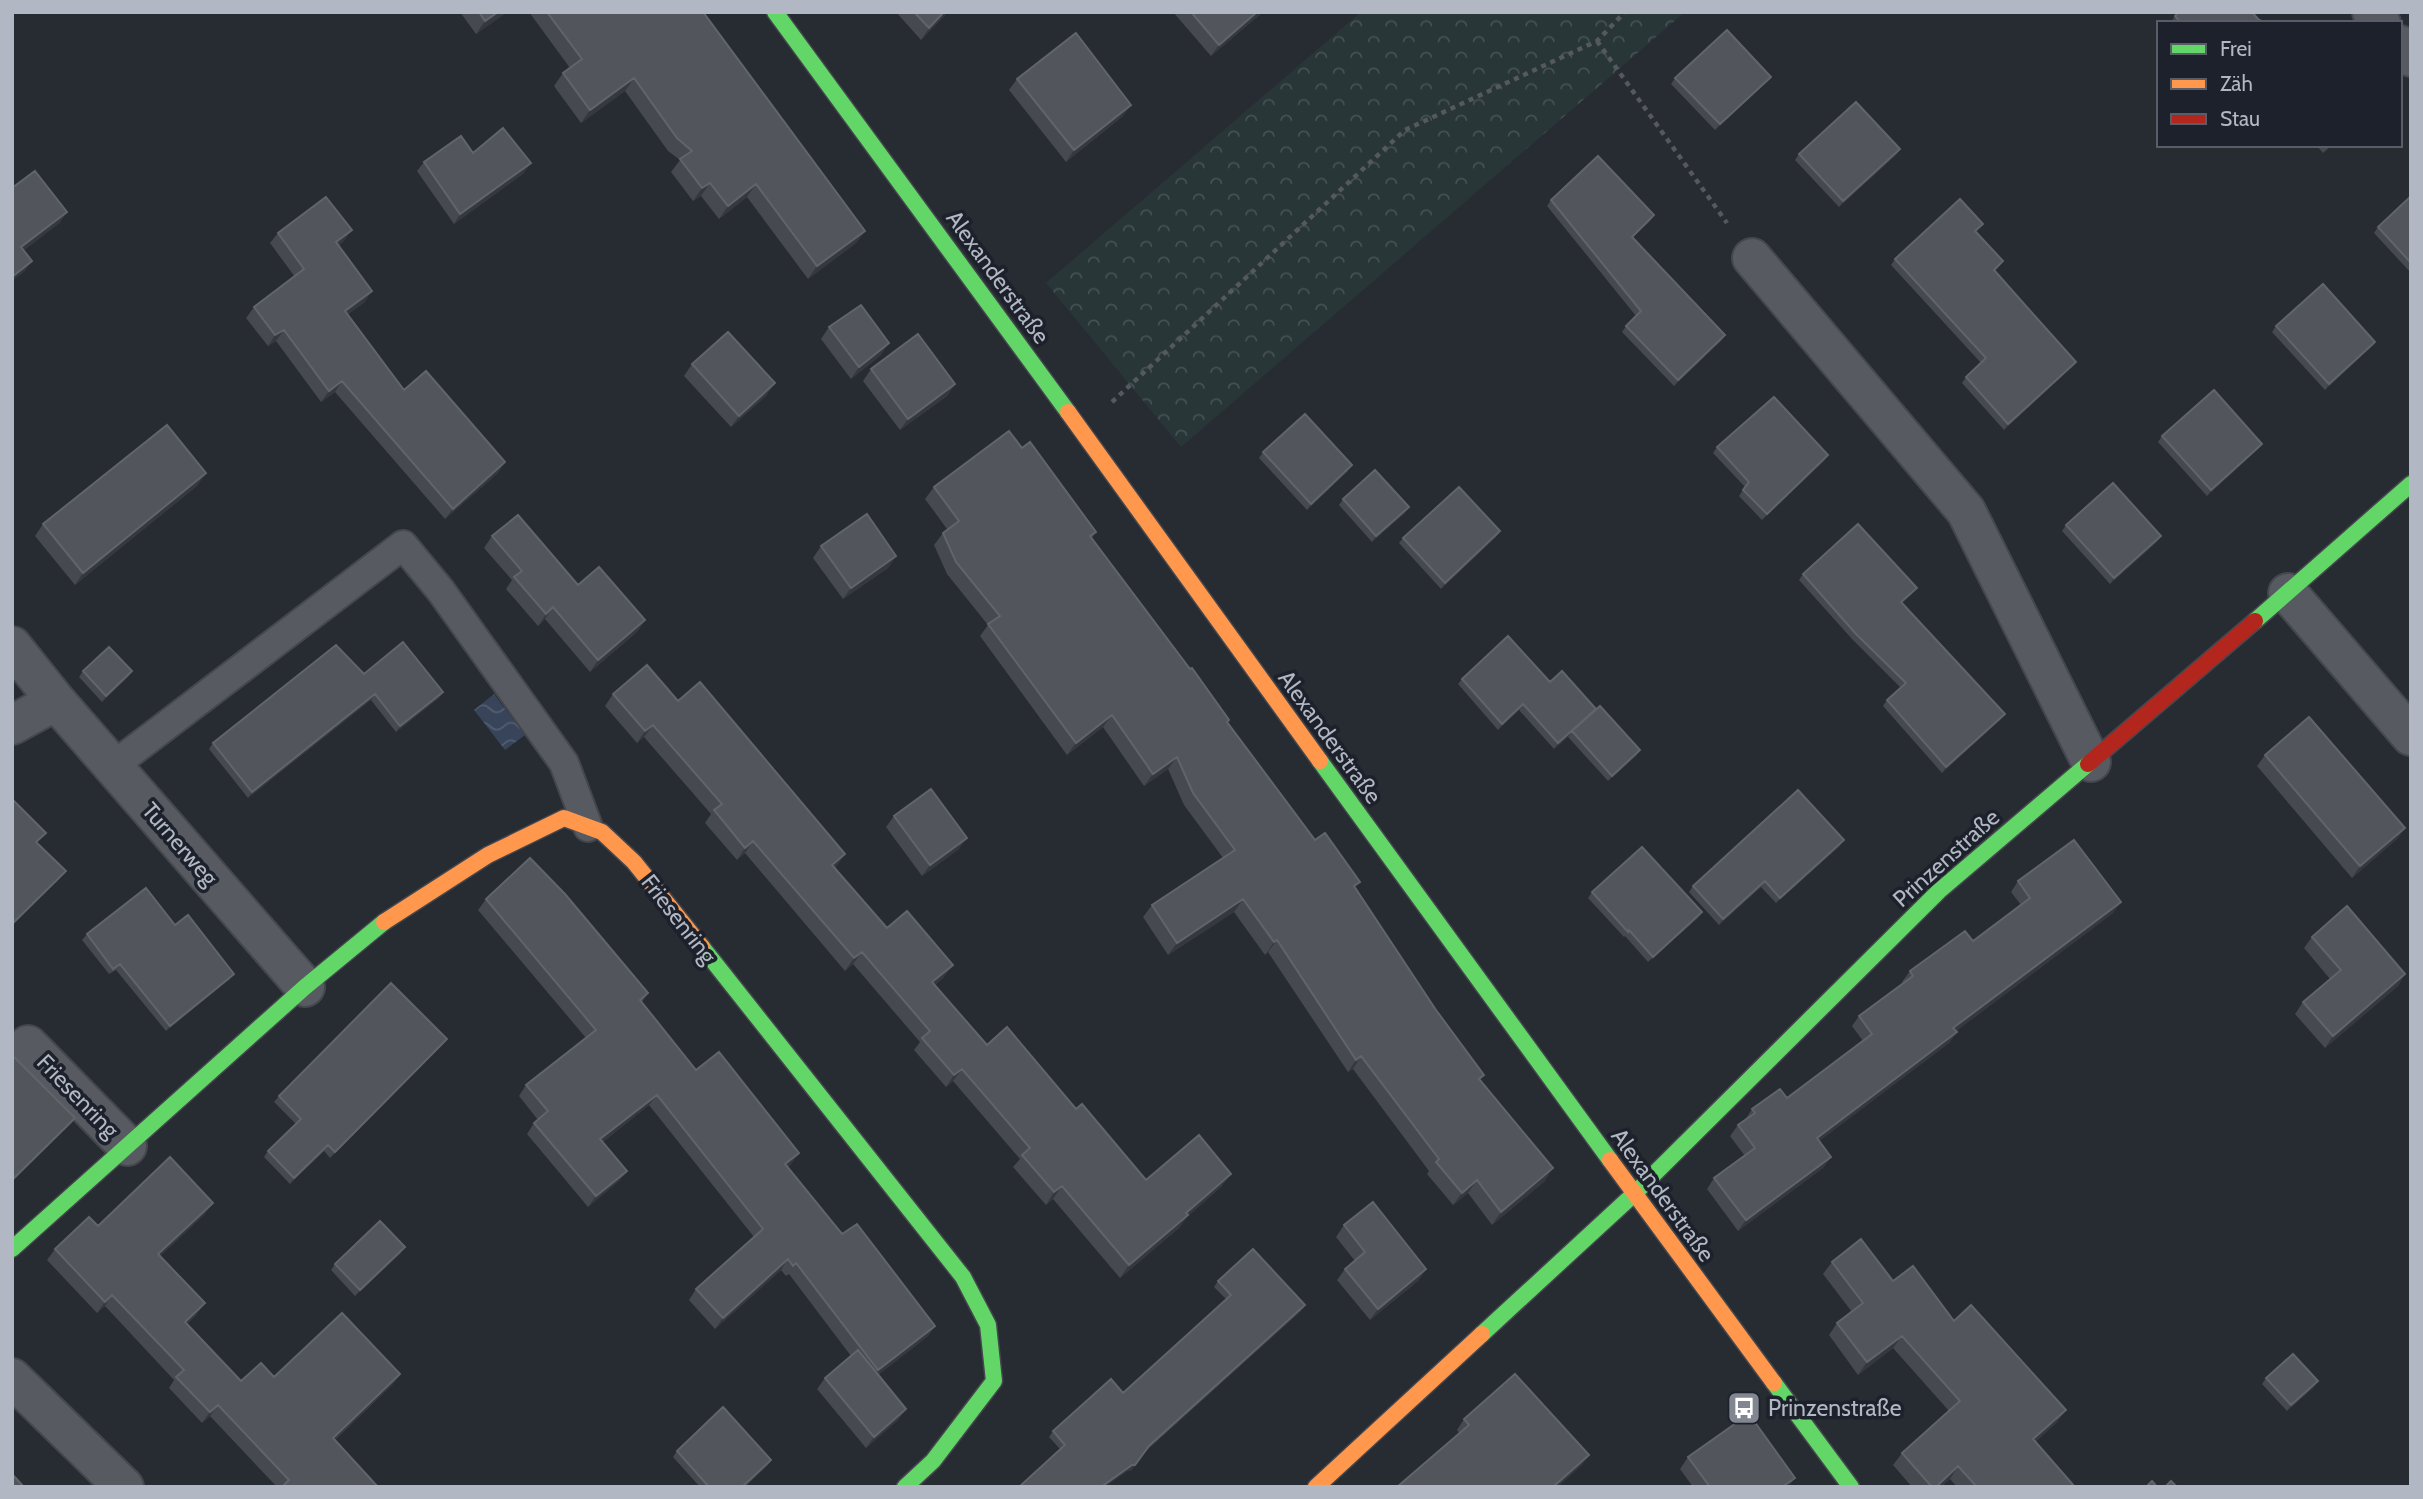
<svg xmlns="http://www.w3.org/2000/svg" width="2423" height="1499" font-family="Cabin,sans-serif">
	<defs>
		<pattern id="forest-crowns" width="20" height="18" patternUnits="userSpaceOnUse" patternTransform="scale(1.75)"><rect width="20" height="18" fill="#283638"/><path d="M2 6a3 3 0 1 1 6 0M12 15a3 3 0 1 1 6 0" fill="none" stroke="#455153"/></pattern>
		<pattern id="water-waves" width="16" height="10" patternUnits="userSpaceOnUse" patternTransform="scale(1.75)"><rect width="16" height="10" fill="#38445a"/><path d="M0 5q4-4 8 0t8 0" fill="none" stroke="#525d70"/></pattern>
	</defs>
	<rect width="100%" height="100%" fill="#272b32"/>
	<!-- forest -->
	<path fill="url(#forest-crowns)" d="M1361,12H1685L1181,447L1046,283Z"/>
	<!-- water -->
	<path fill="url(#water-waves)" d="M494,694L525,735L505,750L474,710Z"/>
	<g fill="none" stroke-linecap="round" stroke-linejoin="round">
		<defs>
			<path id="lane" d="M113,766L403,545L441,591L564,763L588,827"/>
			<path id="street" d="M2372,12L2381,23
				M2400,45L2411,57
				M1752,258L1966,511L2091,762
				M2288,593L2411,736
				M12,646L56,701L305,987
				M12,725L56,701
				M28,1045L127,1146
				M12,1378L124,1487"/>
			<path id="fast" d="M775,12L1068,412
				M2255,621L2411,484
				M1320,761L1610,1160
				M702,947L963,1277L988,1325L994,1381L933,1461L905,1487
				M12,1249L305,987L384,922
				M1482,1334L1634,1194L1939,891L2088,764
				M1774,1383L1851,1487"/>
			<path id="slow" d="M1068,412L1320,761
				M384,922L488,855L564,818L602,832L634,862L702,947
				M1610,1160L1774,1383
				M1316,1487L1482,1334"/>
			<path id="jam" d="M2088,764L2255,621"/>
		</defs>
		<!-- lane casing -->
		<use href="#lane" stroke="#44474d" stroke-width="32"/>
		<!-- street casing -->
		<use href="#street" stroke="#44474d" stroke-width="42"/>
		<!-- fast casing -->
		<use href="#fast" stroke="#44474d" stroke-width="19"/>
		<!-- slow casing -->
		<use href="#slow" stroke="#44474d" stroke-width="19"/>
		<!-- jam casing -->
		<use href="#jam" stroke="#44474d" stroke-width="19"/>
		<!-- path -->
		<path stroke="#55595d" stroke-width="4.5" stroke-dasharray="5 5" stroke-linecap="butt" d="M1597,41L1727,223
			M1112,402L1405,130L1597,41L1625,12"/>
		<!-- lane -->
		<use href="#lane" stroke="#575a60" stroke-width="28"/>
		<!-- street -->
		<use href="#street" stroke="#575a60" stroke-width="38"/>
		<!-- fast -->
		<use href="#fast" stroke="#63d668" stroke-width="16"/>
		<!-- slow -->
		<use href="#slow" stroke="#ff974d" stroke-width="16"/>
		<!-- jam -->
		<use href="#jam" stroke="#b3261e" stroke-width="16"/>
	</g>
	<!-- wall -->
	<path fill="#464950" d="M460,12H507L476,34Z
		M529,12H703L865,231L856,243L808,279L747,197L719,219L701,196L693,201L671,172L680,160L668,151L625,91L581,123L554,86L563,73L570,68Z
		M896,12H948L921,40Z
		M1173,12H1263L1211,56Z
		M2175,16L2258,19L2265,23H2172L2171,22Z
		M1675,78L1766,82L1715,130L1671,84Z
		M1017,79L1123,116L1066,162L1009,90Z
		M2316,145H2332L2323,153Z
		M1900,149L1896,155L1839,207L1795,160L1799,154Z
		M473,153L524,173L454,224L417,171L424,162Z
		M2411,196V273L2374,233L2378,227Z
		M1551,200L1654,215L1650,221L1633,237L1725,335L1721,341L1674,386L1622,332L1626,326L1636,316L1547,206Z
		M1979,230L1976,232L2003,261L1995,271L2076,362L2072,367L2004,430L1962,383L1966,377L1981,363L1891,265L1895,259Z
		M278,233L344,241L339,245L365,302L348,314L404,390L498,473L445,519L335,392L321,402L276,341L268,346L246,318L254,307L295,277L270,243Z
		M2276,326L2375,342L2371,347L2325,390L2272,332Z
		M829,327L881,355L851,379L821,339Z
		M692,364L767,395L731,427L684,376Z
		M871,369L955,384L947,396L900,430L863,381Z
		M2162,436L2262,444L2258,449L2207,496L2158,442Z
		M1717,447L1828,455L1824,461L1762,520L1739,496L1745,487L1713,453Z
		M1022,448L1096,532L1092,538L1190,669L1229,720L1227,723L1315,840L1356,888L1545,1181L1492,1225L1468,1193L1453,1205L1427,1174L1429,1171L1353,1069L1348,1072L1268,952L1265,955L1234,912L1168,955L1143,917L1152,905L1223,858L1184,805L1168,769L1144,786L1103,727L1067,755L980,636L988,625L947,574L934,545L943,533L947,529L925,499L934,487Z
		M1263,452L1348,471L1307,510L1259,458Z
		M198,485L75,585L35,536L43,524Z
		M1343,499L1405,513L1372,542L1339,505Z
		M2066,525L2157,542L2110,584L2062,531Z
		M1500,531L1496,537L1441,589L1399,543L1403,538Z
		M492,536L578,585L645,620L637,632L590,672L545,619L538,626L506,589L512,580L484,548Z
		M821,546L896,556L888,568L843,599L813,558Z
		M1803,574L1912,594L1902,603L2001,719L1942,773L1883,706L1887,700L1901,688L1852,639L1799,580Z
		M83,671H132L128,677L102,702L79,677Z
		M364,674L443,692L439,698L396,732L371,700L248,798L209,749L213,743Z
		M1462,679L1550,682L1596,709L1640,750L1636,756L1608,781L1568,737L1554,749L1519,710L1498,730L1458,684Z
		M613,694L678,701L845,854L835,868L887,928L944,977L935,985L987,1045L1076,1109L1146,1180L1222,1186L1187,1217L1179,1228L1120,1278L1053,1199L1046,1205L1013,1167L1020,1159L953,1081L946,1087L914,1050L920,1042L853,964L845,971L745,853L737,860L705,823L711,814L644,737L637,743L605,706Z
		M2265,755L2405,828L2397,839L2352,878L2257,766Z
		M894,816L959,849L922,876L886,827Z
		M1840,846L1776,903L1761,887L1719,925L1689,892L1693,886Z
		M2018,881L2113,913L1956,1031L1957,1032L1949,1043L1819,1141L1831,1157L1823,1168L1738,1231L1707,1189L1714,1178L1745,1156L1730,1136L1738,1125L1745,1120L1752,1109L1787,1098L1863,1041L1852,1026L1859,1016L1903,983L1902,982L1910,971L1973,941L2021,905L2011,892Z
		M1592,892L1698,918L1648,962L1625,936L1624,937L1588,898Z
		M486,899L648,993L642,1002L696,1070L799,1153L791,1164L788,1167L842,1234L935,1326L928,1336L878,1375L906,1409L898,1420L866,1448L817,1389L825,1378L851,1356L789,1274L786,1276L781,1270L715,1329L689,1300L696,1289L754,1237L649,1105L603,1142L627,1171L619,1181L588,1207L527,1134L534,1123L538,1120L519,1096L526,1085L586,1038L478,910Z
		M175,925L230,979L166,1031L116,970L109,974L82,940L87,934Z
		M2312,937L2405,974L2398,986L2325,1048L2295,1014L2303,1002L2330,979L2304,948Z
		M443,1044L330,1158L324,1151L290,1184L264,1157L268,1151L296,1124L274,1102L279,1096Z
		M205,1214L160,1256L197,1314L187,1324L241,1381L274,1377L400,1374L392,1385L335,1440L378,1487H277L210,1416L202,1423L169,1388L174,1380L105,1306L97,1313L47,1260L55,1249L98,1226Z
		M1344,1225L1426,1269L1418,1281L1370,1320L1337,1280L1345,1269L1355,1261L1336,1237Z
		M401,1253L355,1296L331,1270L335,1264Z
		M1832,1262L1893,1281L1954,1321L2066,1410L2057,1422L2035,1442L2075,1487H1957L1950,1479L1941,1487H1912L1893,1465L1902,1453L1949,1411L1893,1348L1858,1375L1829,1335L1837,1323L1852,1312L1823,1274Z
		M1218,1281L1301,1311L1145,1452L1131,1471H1128L1060,1449L1049,1437L1053,1431L1123,1393L1226,1299L1214,1287Z
		M2266,1378L2314,1387L2287,1411L2262,1384Z
		M1464,1419L1589,1455L1581,1466L1459,1433L1457,1430Z
		M677,1451L771,1460L767,1466L745,1487H700L673,1457Z
		M1688,1457L1795,1478L1788,1487H1693L1680,1469Z"/>
	<!-- shaded-wall -->
	<path fill="#35383f" d="M498,12H507L476,34L485,21Z
		M944,12H948L921,40L929,28Z
		M1257,12H1263L1211,56L1219,45Z
		M1771,77L1766,82L1715,130L1720,124Z
		M634,78L625,91L581,123L590,110Z
		M1131,105L1123,116L1066,162L1074,150Z
		M1900,149L1896,155L1839,207L1843,201Z
		M531,163L524,173L454,224L460,214Z
		M710,183L701,196L693,201L702,188Z
		M756,184L747,197L719,219L728,206Z
		M67,212L60,223L14,258L21,247Z
		M1654,215L1650,221L1628,242L1632,237Z
		M352,230L344,241L329,252L336,242Z
		M865,231L856,243L808,279L817,266Z
		M32,261L25,271L12,281V277Z
		M372,291L365,302L338,322L345,311Z
		M284,330L276,341L268,346L275,335Z
		M1725,335L1721,341L1674,386L1678,380Z
		M2375,342L2371,347L2325,390L2329,384Z
		M889,343L881,355L851,379L859,367Z
		M2076,362L2072,367L2004,430L2008,424Z
		M342,381L335,392L321,402L329,391Z
		M775,383L767,395L731,427L739,416Z
		M955,384L947,396L900,430L908,419Z
		M2262,444L2258,449L2207,496L2211,490Z
		M1828,455L1824,461L1762,520L1767,514Z
		M505,462L498,473L445,519L453,509Z
		M1352,465L1348,471L1307,510L1311,504Z
		M206,473L198,485L75,585L83,573Z
		M1409,507L1405,513L1372,542L1376,536Z
		M1500,531L1496,537L1441,589L1445,583Z
		M2161,536L2157,542L2110,584L2114,578Z
		M896,556L888,568L843,599L851,588Z
		M1917,588L1912,594L1897,607L1901,602Z
		M553,607L545,619L538,626L546,614Z
		M645,620L637,632L590,672L598,660Z
		M132,671L128,677L102,702L106,696Z
		M443,692L439,698L396,732L400,726Z
		M375,694L371,700L248,798L252,792Z
		M1523,704L1519,710L1498,730L1502,724Z
		M2005,714L2001,719L1942,773L1946,767Z
		M1112,715L1103,727L1067,755L1076,743Z
		M653,725L644,737L637,743L645,731Z
		M1572,731L1568,737L1554,749L1558,743Z
		M1640,750L1636,756L1608,781L1612,776Z
		M1177,757L1168,769L1144,786L1153,774Z
		M2405,828L2397,839L2352,878L2360,866Z
		M967,838L959,849L922,876L930,865Z
		M1844,840L1840,846L1776,903L1780,898Z
		M753,841L745,853L737,860L745,848Z
		M845,854L836,867L823,878L832,865Z
		M66,871L61,877L12,926V924Z
		M1765,881L1761,887L1719,925L1723,919Z
		M1243,899L1234,912L1168,955L1177,943Z
		M2121,902L2113,913L1946,1039L1953,1028Z
		M1702,912L1698,918L1648,962L1653,957Z
		M1277,940L1268,952L1265,955L1274,942Z
		M862,952L853,964L845,971L854,958Z
		M953,965L944,977L924,995L932,982Z
		M234,974L230,979L166,1031L170,1026Z
		M2405,974L2398,986L2325,1048L2333,1036Z
		M1957,1032L1949,1043L1809,1149L1817,1138Z
		M447,1039L443,1044L330,1158L335,1152Z
		M1361,1056L1353,1069L1348,1072L1356,1060Z
		M962,1069L953,1081L946,1087L954,1075Z
		M657,1095L649,1105L593,1150L600,1139Z
		M75,1118L71,1124L12,1182V1180Z
		M328,1145L324,1151L290,1184L294,1178Z
		M799,1153L791,1164L778,1175L785,1164Z
		M1831,1157L1823,1168L1738,1231L1746,1220Z
		M1553,1168L1545,1181L1492,1225L1501,1212Z
		M627,1171L619,1181L588,1207L596,1196Z
		M1231,1174L1222,1186L1187,1217L1179,1228L1120,1278L1129,1265L1186,1213Z
		M1477,1180L1468,1193L1453,1205L1462,1193Z
		M1062,1186L1053,1199L1046,1205L1054,1192Z
		M213,1203L205,1214L151,1265L158,1254Z
		M405,1247L401,1253L355,1296L360,1290Z
		M788,1259L781,1270L715,1329L723,1318Z
		M1426,1269L1418,1281L1370,1320L1378,1309Z
		M112,1295L105,1306L97,1313L105,1302Z
		M205,1303L197,1314L178,1333L185,1322Z
		M1305,1305L1301,1311L1145,1452L1131,1471H1128L1105,1487H1101L1149,1446Z
		M935,1326L928,1336L870,1381L878,1370Z
		M1902,1336L1893,1348L1858,1375L1867,1362Z
		M400,1374L392,1385L325,1449L333,1438Z
		M2318,1381L2314,1387L2287,1411L2291,1405Z
		M218,1405L210,1416L202,1423L210,1412Z
		M906,1409L898,1420L866,1448L874,1437Z
		M2066,1410L2057,1422L2024,1451L2033,1439Z
		M1589,1455L1581,1466L1558,1487H1553Z
		M771,1460L767,1466L745,1487H742Z
		M1958,1466L1950,1479L1941,1487H1936Z
		M1795,1478L1788,1487H1782Z"/>
	<!-- building -->
	<path fill="#52555c" stroke="#60646c" stroke-width="2" d="M479,12H498L485,21Z
		M547,12H703L865,231L817,266L756,184L728,206L710,183L702,188L680,159L692,151L677,138L634,78L590,110L563,73L582,59Z
		M914,12H944L929,28Z
		M1191,12H1257L1219,45Z
		M2179,12H2252L2258,19L2265,23H2181L2175,16Z
		M1727,30L1771,77L1720,124L1675,78Z
		M1076,33L1131,105L1074,150L1017,79Z
		M1856,102L1900,149L1843,201L1799,154Z
		M503,128L531,163L460,214L424,162L461,136L473,153Z
		M1598,156L1654,215L1632,237L1725,335L1678,380L1626,326L1641,311L1551,200Z
		M35,171L67,212L21,247L32,261L12,277V188Z
		M2411,196V263L2378,227Z
		M326,197L352,230L336,242L372,291L345,311L404,390L426,371L505,462L453,509L342,381L329,391L284,330L275,335L254,307L304,269L278,233Z
		M1960,199L1983,224L1975,231L2003,261L1994,270L2076,362L2008,424L1966,377L1986,358L1895,259Z
		M2323,284L2375,342L2329,384L2276,326Z
		M861,305L889,343L859,367L829,327Z
		M728,332L775,383L739,416L692,364Z
		M918,334L955,384L908,419L871,369Z
		M2214,390L2262,444L2211,490L2162,436Z
		M1774,397L1828,455L1767,514L1743,490L1749,482L1717,447Z
		M1305,414L1352,465L1311,504L1263,452Z
		M167,425L206,473L83,573L43,524Z
		M1009,431L1022,448L1030,442L1096,532L1090,536L1190,669L1192,668L1229,720L1227,722L1315,840L1325,833L1360,882L1354,886L1436,1010L1484,1075L1479,1079L1553,1168L1501,1212L1477,1180L1462,1193L1436,1162L1439,1159L1361,1056L1356,1060L1277,940L1274,942L1243,899L1177,943L1152,905L1235,850L1193,793L1177,757L1153,774L1112,715L1076,743L988,624L1000,616L956,562L943,533L959,521L934,487Z
		M1375,470L1409,507L1376,536L1343,499Z
		M2113,483L2161,536L2114,578L2066,525Z
		M1459,487L1500,531L1445,583L1403,538Z
		M867,514L896,556L851,588L821,546Z
		M518,515L578,585L599,567L645,620L598,660L553,607L546,614L514,577L522,571L492,536Z
		M1858,524L1917,588L1901,602L2005,714L1946,767L1887,700L1906,683L1856,634L1803,574Z
		M1508,636L1550,682L1562,671L1596,709L1558,743L1523,704L1502,724L1462,679Z
		M403,642L443,692L400,726L375,694L252,792L213,743L336,645L364,674Z
		M109,647L132,671L106,696L83,671Z
		M647,665L678,701L700,682L845,854L832,865L887,928L907,911L953,965L932,982L987,1045L1007,1027L1076,1109L1082,1104L1146,1180L1199,1135L1231,1174L1186,1213L1188,1215L1129,1265L1062,1186L1054,1192L1022,1155L1030,1148L962,1069L954,1075L922,1038L930,1031L862,952L854,958L753,841L745,848L714,810L722,804L653,725L645,731L613,694Z
		M1600,706L1640,750L1612,776L1572,731Z
		M2309,717L2405,828L2360,866L2265,755Z
		M931,789L967,838L930,865L894,816Z
		M1798,790L1844,840L1780,898L1765,881L1723,919L1693,886Z
		M12,799L46,833L36,842L66,871L12,924Z
		M2074,840L2121,902L1953,1028L1957,1032L1817,1138L1831,1157L1746,1220L1714,1178L1755,1148L1738,1125L1755,1113L1752,1109L1780,1089L1787,1098L1872,1034L1859,1016L1913,976L1910,971L1965,931L1973,941L2030,898L2018,881Z
		M1642,847L1702,912L1653,957L1629,930L1628,932L1592,892Z
		M530,858L565,894L648,993L640,1000L696,1070L719,1052L799,1153L785,1164L842,1234L857,1224L935,1326L878,1370L796,1263L793,1266L788,1259L723,1318L696,1289L763,1229L657,1095L600,1139L627,1171L596,1196L534,1123L548,1111L526,1085L596,1030L486,899Z
		M146,888L175,925L188,915L234,974L170,1026L120,964L113,969L87,934Z
		M2347,906L2405,974L2333,1036L2303,1002L2341,970L2312,937Z
		M391,983L447,1039L335,1152L328,1145L294,1178L268,1151L301,1119L279,1096Z
		M12,1055L75,1118L12,1180Z
		M170,1157L213,1203L158,1254L205,1303L185,1322L241,1381L261,1363L274,1377L342,1313L400,1374L333,1438L378,1487H282L289,1480L218,1405L210,1412L176,1377L184,1370L112,1295L105,1302L55,1249L89,1217L98,1226Z
		M1373,1202L1426,1269L1378,1309L1345,1269L1365,1252L1344,1225Z
		M380,1221L405,1247L360,1290L335,1264Z
		M1861,1239L1893,1281L1913,1266L1954,1321L1971,1305L2066,1410L2033,1439L2075,1487H1977L1958,1466L1936,1487H1932L1902,1453L1960,1401L1902,1336L1867,1362L1837,1323L1863,1303L1832,1262Z
		M1253,1249L1305,1305L1149,1446L1135,1465H1132L1101,1487H1019L1065,1445L1053,1431L1111,1379L1123,1393L1231,1295L1218,1281Z
		M858,1350L906,1409L874,1437L825,1378Z
		M2293,1354L2318,1381L2291,1405L2266,1378Z
		M1515,1374L1589,1455L1553,1487H1397L1469,1425L1464,1419Z
		M723,1407L771,1460L742,1487H709L677,1451Z
		M1749,1414L1795,1478L1782,1487H1710L1688,1457Z
		M12,1474L24,1487H12Z
		M2152,1481L2157,1487H2146Z
		M2171,1481L2177,1487H2165Z"/>
	<!-- icons -->
	<defs>
		<symbol id="bus-square" viewBox="-11 -11 22 22"><rect x="-9" y="-9" width="18" height="18" rx="4" fill="#818690" stroke="#1c212b"/><path d="M-5-6H5V4H4V6H2V4H-2V6H-4V4H-5ZM-3.5-4V0h7V-4ZM-3.5 1.2v1.5H-2V1.2ZM2 1.2v1.5H3.5V1.2Z" fill="#fff"/></symbol>
	</defs>
	<g fill-rule="evenodd">
		<use href="#bus-square" x="1725" y="1389" width="38" height="38"/>
	</g>
	<g text-anchor="middle" stroke-width="7" stroke-linejoin="round" paint-order="stroke">
		<!-- street labels -->
		<g font-size="23" fill="#b1b7c3" stroke="#1c212b">
			<text transform="translate(998 277) rotate(54)" y="8">Alexanderstraße</text>
			<text transform="translate(1330 737) rotate(54)" y="8">Alexanderstraße</text>
			<text transform="translate(180 844) rotate(49)" y="8">Turnerweg</text>
			<text transform="translate(1946 858) rotate(-42)" y="8">Prinzenstraße</text>
			<text transform="translate(679 919) rotate(52)" y="8">Friesenring</text>
			<text transform="translate(78 1096) rotate(46)" y="8">Friesenring</text>
			<text transform="translate(1663 1195) rotate(54)" y="8">Alexanderstraße</text>
		</g>
		<!-- poi labels -->
		<g font-size="23" fill="#b1b7c3" stroke="#1c212b" text-anchor="start">
			<text x="1768" y="1416">Prinzenstraße</text>
		</g>
	</g>
	<!-- border -->
	<rect width="2423" height="1499" fill="none" stroke="#b1b7c3" stroke-width="28"/>
	<!-- legend -->
	<rect x="2157" y="21" width="245" height="126" fill="#1c212b" stroke="#585d68" stroke-width="2"/>
	<rect x="2171" y="44" width="35" height="10" fill="#63d668" stroke="#585d68" stroke-width="2"/>
	<text x="2220" y="56" font-size="21" fill="#b1b7c3">Frei</text>
	<rect x="2171" y="79" width="35" height="10" fill="#ff974d" stroke="#585d68" stroke-width="2"/>
	<text x="2220" y="91" font-size="21" fill="#b1b7c3">Zäh</text>
	<rect x="2171" y="114" width="35" height="10" fill="#b3261e" stroke="#585d68" stroke-width="2"/>
	<text x="2220" y="126" font-size="21" fill="#b1b7c3">Stau</text>
</svg>
